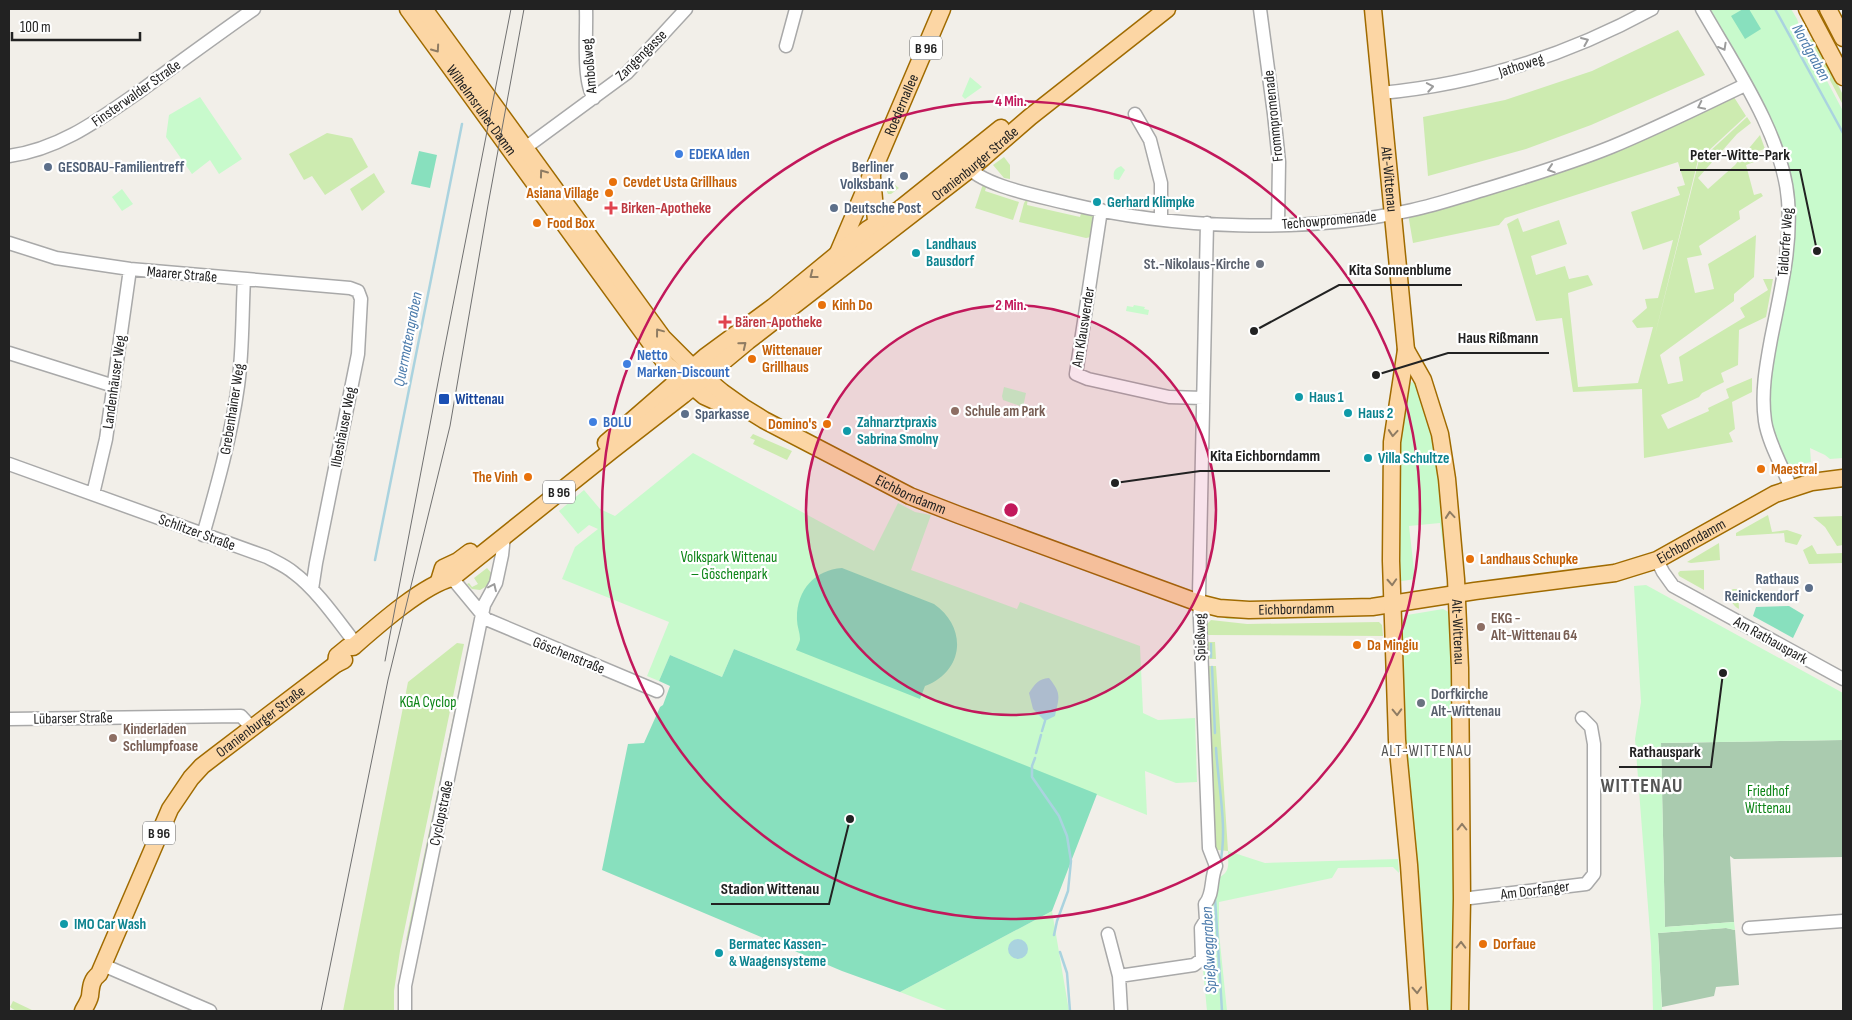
<svg xmlns="http://www.w3.org/2000/svg" width="1852" height="1020" font-family="'Sofia Sans Condensed',sans-serif">
	<rect width="100%" height="100%" fill="#f2efe9"/>
	<!-- grass -->
	<path fill="#cdebb0" d="M1678,30L1705,75L1591,125L1526,149L1428,176L1423,117L1505,100L1592,71Z
		M1815,38L1843,95V105L1809,40Z
		M1732,94L1746,116L1706,153L1699,156L1654,339L1700,156L1707,154L1747,117L1751,123L1737,134L1698,178L1708,189L1735,165L1760,135L1765,149L1751,153L1754,162L1746,165L1754,195L1761,193L1763,196L1739,211L1740,219L1699,246L1702,255L1687,258L1695,293L1714,289L1708,264L1756,235L1754,277L1734,294V301L1660,355L1668,384L1683,381L1679,357L1745,317L1740,308L1768,290L1763,279H1773L1766,317L1739,330L1738,365L1721,373L1724,382L1702,393L1699,397L1661,415L1668,429L1709,411L1708,408L1729,398L1726,389L1752,378V392L1732,402L1735,429L1729,433L1733,442L1644,458L1642,389L1573,392L1562,318L1536,321L1507,224L1518,218L1523,232L1559,220L1567,244L1531,256L1536,275L1565,266L1569,279L1588,275L1593,285L1568,293L1578,387L1638,383L1653,327L1637,328L1632,321L1647,308L1645,299L1658,298L1673,240L1643,250L1631,212L1680,195L1677,187L1685,185L1678,162L1505,218L1499,225L1413,243L1408,214L1431,209Z
		M327,133L352,138L368,167L325,195L312,176L304,180L289,154Z
		M1004,157L1010,165V179L1004,178L993,165Z
		M374,173L385,192L362,211L350,189Z
		M887,179L899,188L891,194H888L885,187Z
		M983,184H987L985,191L1019,202L1013,220L975,208Z
		M1028,197L1027,205L1080,217L1082,210L1096,215L1091,237L1086,238L1019,222L1024,203Z
		M753,434L792,451L787,460L753,444L755,440L750,438Z
		M1768,515L1772,532L1787,530L1802,535L1797,545L1785,542L1784,533L1736,536V533Z
		M1843,516V545L1837,546L1825,527L1813,517Z
		M1719,543L1720,560L1691,563L1687,562Z
		M1812,545L1817,554L1843,553V563L1809,564L1803,550Z
		M487,568L493,575L487,586L480,590L472,589L467,584L469,583L472,587L478,584L474,578Z
		M1704,570V590L1679,576L1678,573L1680,571Z
		M1733,589H1738L1739,609C1732,605 1730,599 1730,591Z
		M1209,612H1222L1229,617H1287V619H1227Z
		M1211,620L1247,624L1379,622L1382,625L1383,636L1206,635L1207,624Z
		M1206,642H1215L1216,659H1207Z
		M457,643L464,644L400,951L394,991V1011H343L408,682Z
		M1207,666H1216L1228,851L1218,850L1215,848Z
		M462,676L464,677L409,941L406,940Z
		M13,1001L34,1011H16L10,1007Z"/>
	<!-- cemetery -->
	<path fill="#aacbaf" d="M1843,740V857L1734,859L1730,856L1734,922L1665,927L1661,743Z
		M1726,928L1735,930L1739,985L1716,987L1714,996L1662,1007L1658,933Z"/>
	<!-- park -->
	<path fill="#c8facc" d="M1706,9H1791L1797,19L1803,36L1843,111V458L1830,459L1825,455L1810,448L1811,462L1788,467L1773,431L1767,401L1769,378L1788,274V173Z
		M970,77L982,87L965,99L962,96Z
		M200,97L242,159L219,174L210,160L192,174L166,137L169,115Z
		M1121,166L1125,170L1119,180L1114,179C1113,172 1114,169 1121,166Z
		M122,189L133,204L122,211L112,197Z
		M1134,305L1145,307L1144,309L1149,310L1148,315L1126,311L1127,306L1133,307Z
		M1409,382L1417,383L1435,434L1451,577H1447L1440,523L1409,526L1415,579L1396,582L1397,455Z
		M1004,387L1026,393L1023,407L1003,400L1002,396Z
		M693,453L874,551L898,503L915,512L931,515L911,570L1017,609L1020,602L1140,646L1143,713L1158,720L1195,718L1197,782L1176,783L1145,771L1147,815L734,649L722,677L670,655L659,681L647,676L669,622L562,579L575,547L598,529L589,525L578,534L559,511L584,490L600,509L615,516Z
		M1646,585L1843,693V740L1661,743L1665,927L1734,922L1735,930L1726,928L1658,933L1662,1011H1653L1651,945L1635,739L1641,702L1634,586Z
		M1443,609L1454,615L1456,1011H1423L1401,728L1398,620H1402L1407,615Z
		M1228,851L1265,863L1398,859L1399,873L1393,867L1338,868L1332,878L1219,902V933L1227,1011H1207L1203,969L1207,966L1205,930L1209,906L1217,879C1231,871 1228,866 1228,851Z
		M1052,911L1069,1011H949L900,992Z"/>
	<!-- pitch -->
	<path fill="#88e0be" d="M1743,9H1749L1761,29L1745,39L1731,16Z
		M419,151L437,155L430,188L411,184Z
		M842,568L934,604C968,628 964,671 925,686L920,699L796,650C797,647 800,642 800,639C800,633 797,626 797,620C796,591 814,570 842,568Z
		M1789,606L1804,615L1793,638L1753,616L1756,607Z
		M734,649L1097,794L1052,911L900,992L842,971L602,870L628,744L644,743L660,707L663,705L670,686L659,681L670,655L722,677Z"/>
	<!-- water -->
	<path fill="#aad3df" d="M1049,678C1062,694 1059,697 1055,716L1045,721L1033,709L1029,693C1035,684 1038,679 1049,678Z
		M1008 949a10 10 0 1 1 20 0a10 10 0 1 1-20 0Z"/>
	<g fill="none" stroke-linecap="round" stroke-linejoin="round">
		<!-- stream -->
		<path stroke="#aad3df" stroke-width="2.5" d="M1775,9L1843,133
			M375,560L462,124
			M1211,644V657
			M1212,667L1215,733
			M1042,731L1045,721
			M1216,748C1218,785 1228,828 1220,864
			M1036,753L1041,735
			M1035,758L1032,766V777L1059,816L1067,836L1071,861L1068,891L1057,921L1054,935
			M1215,898L1222,1011
			M1060,952L1067,973L1070,1011"/>
		<defs>
			<path id="minor" d="M586,9C587,31 582,81 594,98
				M1260,9L1274,114L1279,162L1278,225
				M1702,9C1734,65 1783,136 1788,200C1792,247 1780,293 1771,339C1766,366 1761,393 1765,421C1768,442 1783,468 1791,488
				M786,46L796,9
				M1381,93C1477,84 1568,55 1652,9
				M1135,114L1150,140L1161,183V219
				M525,148L627,73L686,9
				M9,156C61,149 101,118 143,89C180,62 217,35 254,9
				M965,164C981,186 1039,196 1066,203C1173,229 1305,234 1412,210C1436,205 1459,197 1483,190C1526,177 1569,164 1611,147C1657,128 1701,106 1745,85
				M1101,210L1076,374L1088,379L1169,397L1203,398
				M9,243L56,258L130,269L350,288L358,291L361,299L358,354L316,563L312,589
				M9,353L114,386
				M9,464L267,557C276,562 286,566 294,573C317,590 338,621 356,644
				M93,494L106,439L130,269
				M203,535C217,486 231,437 238,386C243,351 242,315 244,279
				M1657,560L1663,572L1673,586L1843,679
				M452,578L486,619L657,691
				M9,719L241,716L252,728
				M1462,899L1586,884L1594,874V744L1591,727L1582,718
				M1749,928L1843,921
				M1108,934L1119,976L1121,1011
				M103,965L210,1011
				M1119,976L1194,965L1202,959L1201,928L1206,920L1205,904C1214,894 1210,879 1216,866L1209,848L1199,595L1207,223
				M405,1011V986L478,634L484,605L496,583L502,555L504,536"/>
			<g id="major">
				<path id="s1" d="M408,9L666,364L704,396L737,411"/>
				<path id="s2" d="M424,9L663,338L692,367L722,392L743,407L764,420L910,496L959,515L1199,603L1219,608L1249,610L1372,607L1475,591L1615,573L1657,560L1775,494L1812,482L1843,478"/>
				<path id="s3" d="M1373,9L1406,350L1392,442L1391,561L1397,740L1409,865L1419,1011"/>
				<path d="M1807,9L1843,77"/>
				<path d="M1828,9L1843,38"/>
				<path d="M872,177L877,232"/>
				<path id="s4" d="M838,253L942,9"/>
				<path id="s5" d="M1406,350L1423,380L1440,434L1447,479L1456,579L1460,668L1462,899L1460,1011"/>
				<path d="M606,443L705,357L773,307L868,229L900,209L1001,128"/>
				<path d="M439,581L443,568L458,561L470,552"/>
				<path id="s6" d="M336,664L337,656L348,647H353C377,626 423,585 452,578L611,451L683,395L748,341L969,170L1030,117L1167,9"/>
				<path id="s7" d="M83,1011C85,1007 89,1001 90,996C91,987 91,980 99,974L170,809L191,778L202,766L215,756L336,664L344,660"/>
			</g>
		</defs>
		<!-- minor casing -->
		<use href="#minor" stroke="#a9a9a9" stroke-width="15"/>
		<!-- major casing -->
		<use href="#major" stroke="#a06b00" stroke-width="19"/>
		<!-- minor -->
		<use href="#minor" stroke="#fff" stroke-width="12"/>
		<!-- major -->
		<use href="#major" stroke="#fcd6a4" stroke-width="16"/>
		<!-- tram -->
		<path stroke="#707070" stroke-width="1" d="M385,661L443,356L511,9
			M321,1011L388,680L450,426L488,205L524,9"/>
	</g>
	<!-- one-way arrows -->
	<defs><path id="oneway-chevron" d="M-2-3.5L2.5 0L-2 3.5" fill="none" stroke-width="1.6" stroke-linecap="round" stroke-linejoin="round" transform="scale(1.25)"/></defs>
	<g stroke="#9c9c9c">
		<use href="#oneway-chevron" transform="translate(1585 41) rotate(-23)"/>
		<use href="#oneway-chevron" transform="translate(1723 47) rotate(61)"/>
		<use href="#oneway-chevron" transform="translate(1430 87) rotate(-10)"/>
		<use href="#oneway-chevron" transform="translate(1701 106) rotate(154)"/>
		<use href="#oneway-chevron" transform="translate(1551 169) rotate(162)"/>
		<use href="#oneway-chevron" transform="translate(493 587) rotate(-65)"/>
	</g>
	<g stroke="#8f7c63">
		<use href="#oneway-chevron" transform="translate(436 49) rotate(55)"/>
		<use href="#oneway-chevron" transform="translate(543 173) rotate(-126)"/>
		<use href="#oneway-chevron" transform="translate(813 275) rotate(142)"/>
		<use href="#oneway-chevron" transform="translate(659 332) rotate(-127)"/>
		<use href="#oneway-chevron" transform="translate(743 345) rotate(-39)"/>
		<use href="#oneway-chevron" transform="translate(1393 433) rotate(95)"/>
		<use href="#oneway-chevron" transform="translate(1450 515) rotate(-95)"/>
		<use href="#oneway-chevron" transform="translate(1392 582) rotate(87)"/>
		<use href="#oneway-chevron" transform="translate(1397 712) rotate(88)"/>
		<use href="#oneway-chevron" transform="translate(1462 827) rotate(-90)"/>
		<use href="#oneway-chevron" transform="translate(1461 945) rotate(-89)"/>
		<use href="#oneway-chevron" transform="translate(1417 990) rotate(87)"/>
	</g>
	<!-- distance rings -->
	<circle cx="1011" cy="510" r="205" fill="#c2185b" fill-opacity=".12"/>
	<g fill="none" stroke="#c2185b" stroke-width="2.5">
		<circle cx="1011" cy="510" r="205"/>
		<circle cx="1011" cy="510" r="409"/>
	</g>
	<!-- markers -->
	<g fill="#3f7fe0" stroke="#fff" stroke-width="2">
		<circle cx="679" cy="154" r="5"/>
		<circle cx="627" cy="364" r="5"/>
		<circle cx="593" cy="422" r="5"/>
	</g>
	<g fill="#5c6f8a" stroke="#fff" stroke-width="2">
		<circle cx="48" cy="167" r="5"/>
		<circle cx="904" cy="176" r="5"/>
		<circle cx="834" cy="208" r="5"/>
		<circle cx="685" cy="414" r="5"/>
		<circle cx="1809" cy="588" r="5"/>
	</g>
	<g fill="#e8710a" stroke="#fff" stroke-width="2">
		<circle cx="613" cy="182" r="5"/>
		<circle cx="609" cy="193" r="5"/>
		<circle cx="537" cy="223" r="5"/>
		<circle cx="822" cy="305" r="5"/>
		<circle cx="752" cy="359" r="5"/>
		<circle cx="827" cy="424" r="5"/>
		<circle cx="1761" cy="469" r="5"/>
		<circle cx="528" cy="477" r="5"/>
		<circle cx="1470" cy="559" r="5"/>
		<circle cx="1357" cy="645" r="5"/>
		<circle cx="1483" cy="944" r="5"/>
	</g>
	<g fill="#0f9aa8" stroke="#fff" stroke-width="2">
		<circle cx="1097" cy="202" r="5"/>
		<circle cx="916" cy="253" r="5"/>
		<circle cx="1299" cy="397" r="5"/>
		<circle cx="1348" cy="413" r="5"/>
		<circle cx="847" cy="431" r="5"/>
		<circle cx="1368" cy="458" r="5"/>
		<circle cx="64" cy="924" r="5"/>
		<circle cx="719" cy="953" r="5"/>
	</g>
	<g fill="#e0444e" stroke="#fff" stroke-width="2">
		<path d="M608.5 200.5h5v5h5v5h-5v5h-5v-5h-5v-5h5z"/>
		<path d="M722.5 314.5h5v5h5v5h-5v5h-5v-5h-5v-5h5z"/>
	</g>
	<g fill="#6b7280" stroke="#fff" stroke-width="2">
		<circle cx="1260" cy="264" r="5"/>
		<circle cx="1421" cy="703" r="5"/>
	</g>
	<rect fill="#1a4fb4" stroke="#fff" stroke-width="2" x="438" y="393" width="12" height="12" rx="2.5"/>
	<g fill="#8d6e63" stroke="#fff" stroke-width="2">
		<circle cx="955" cy="411" r="5"/>
		<circle cx="1481" cy="627" r="5"/>
		<circle cx="113" cy="738" r="5"/>
	</g>
	<g text-anchor="middle" stroke-width="4.5" stroke-linejoin="round" paint-order="stroke">
		<!-- shield labels -->
		<g fill="#fff" stroke="#646464" stroke-width="1">
			<rect x="910" y="36.5" width="32" height="23" rx="4"/>
			<rect x="543" y="480.5" width="32" height="23" rx="4"/>
			<rect x="143" y="821.5" width="32" height="23" rx="4"/>
		</g>
		<g font-size="14" font-weight="bold" fill="#222">
			<text x="926" y="53">B 96</text>
			<text x="559" y="497">B 96</text>
			<text x="159" y="838">B 96</text>
		</g>
		<!-- street labels -->
		<g font-size="15" fill="#222" stroke="#fff">
			<text transform="translate(641 55) rotate(-45)" y="5">Zangengasse</text>
			<text transform="translate(1521 65) rotate(-18)" y="5">Jathoweg</text>
			<text transform="translate(589 66) rotate(-95)" y="5">Amboßweg</text>
			<text transform="translate(136 93) rotate(-35)" y="5">Finsterwalder Straße</text>
			<text dy="5" stroke="none"><textPath href="#s4" startOffset="161">Roedernallee</textPath></text>
			<text dy="5" stroke="none"><textPath href="#s1" startOffset="125">Wilhelmsruher Damm</textPath></text>
			<text transform="translate(1273 116) rotate(-96)" y="5">Frommpromenade</text>
			<text dy="5" stroke="none"><textPath href="#s6" startOffset="816">Oranienburger Straße</textPath></text>
			<text dy="5" stroke="none"><textPath href="#s3" startOffset="171">Alt-Wittenau</textPath></text>
			<text transform="translate(1329 220) rotate(-5)" y="5">Techowpromenade</text>
			<text transform="translate(1785 242) rotate(-86)" y="5">Taldorfer Weg</text>
			<text transform="translate(182 274) rotate(5)" y="5">Maarer Straße</text>
			<text transform="translate(1083 327) rotate(-81)" y="5">Am Klauswerder</text>
			<text transform="translate(114 382) rotate(-82)" y="5">Landenhäuser Weg</text>
			<text transform="translate(232 409) rotate(-81)" y="5">Grebenhainer Weg</text>
			<text transform="translate(343 427) rotate(-79)" y="5">Ilbeshäuser Weg</text>
			<text dy="5" stroke="none"><textPath href="#s2" startOffset="702">Eichborndamm</textPath></text>
			<text transform="translate(197 532) rotate(20)" y="5">Schlitzer Straße</text>
			<text dy="5" stroke="none"><textPath href="#s2" startOffset="1512">Eichborndamm</textPath></text>
			<text dy="5" stroke="none"><textPath href="#s2" startOffset="1108">Eichborndamm</textPath></text>
			<text dy="5" stroke="none"><textPath href="#s5" startOffset="290">Alt-Wittenau</textPath></text>
			<text transform="translate(1200 637) rotate(-91)" y="5">Spießweg</text>
			<text transform="translate(1771 640) rotate(29)" y="5">Am Rathauspark</text>
			<text transform="translate(569 655) rotate(22)" y="5">Göschenstraße</text>
			<text transform="translate(73 718) rotate(-1)" y="5">Lübarser Straße</text>
			<text dy="5" stroke="none"><textPath href="#s7" startOffset="348">Oranienburger Straße</textPath></text>
			<text transform="translate(441 813) rotate(-78)" y="5">Cyclopstraße</text>
			<text transform="translate(1535 890) rotate(-7)" y="5">Am Dorfanger</text>
		</g>
		<!-- shop labels -->
		<g font-size="15" font-weight="bold" fill="#366cbe" stroke="#fff" text-anchor="start">
			<text x="689" y="159">EDEKA Iden</text>
			<text x="637" y="360">Netto<tspan x="637" dy="17">Marken-Discount</tspan></text>
			<text x="603" y="427">BOLU</text>
		</g>
		<!-- service labels -->
		<g font-size="15" font-weight="bold" fill="#4e5e75" stroke="#fff" text-anchor="start">
			<text x="58" y="172">GESOBAU-Familientreff</text>
			<text x="894" y="172" text-anchor="end">Berliner<tspan x="894" dy="17">Volksbank</tspan></text>
			<text x="844" y="213">Deutsche Post</text>
			<text x="695" y="419">Sparkasse</text>
			<text x="1799" y="584" text-anchor="end">Rathaus<tspan x="1799" dy="17">Reinickendorf</tspan></text>
		</g>
		<!-- food labels -->
		<g font-size="15" font-weight="bold" fill="#c56008" stroke="#fff" text-anchor="start">
			<text x="623" y="187">Cevdet Usta Grillhaus</text>
			<text x="599" y="198" text-anchor="end">Asiana Village</text>
			<text x="547" y="228">Food Box</text>
			<text x="832" y="310">Kinh Do</text>
			<text x="762" y="355">Wittenauer<tspan x="762" dy="17">Grillhaus</tspan></text>
			<text x="817" y="429" text-anchor="end">Domino's</text>
			<text x="1771" y="474">Maestral</text>
			<text x="518" y="482" text-anchor="end">The Vinh</text>
			<text x="1480" y="564">Landhaus Schupke</text>
			<text x="1367" y="650">Da Mingiu</text>
			<text x="1493" y="949">Dorfaue</text>
		</g>
		<!-- culture labels -->
		<g font-size="15" font-weight="bold" fill="#0d838f" stroke="#fff" text-anchor="start">
			<text x="1107" y="207">Gerhard Klimpke</text>
			<text x="926" y="249">Landhaus<tspan x="926" dy="17">Bausdorf</tspan></text>
			<text x="1309" y="402">Haus 1</text>
			<text x="1358" y="418">Haus 2</text>
			<text x="857" y="427">Zahnarztpraxis<tspan x="857" dy="17">Sabrina Smolny</tspan></text>
			<text x="1378" y="463">Villa Schultze</text>
			<text x="74" y="929">IMO Car Wash</text>
			<text x="729" y="949">Bermatec Kassen-<tspan x="729" dy="17">&amp; Waagensysteme</tspan></text>
		</g>
		<!-- health labels -->
		<g font-size="15" font-weight="bold" fill="#be3a42" stroke="#fff" text-anchor="start">
			<text x="621" y="213">Birken-Apotheke</text>
			<text x="735" y="327">Bären-Apotheke</text>
		</g>
		<!-- worship labels -->
		<g font-size="15" font-weight="bold" fill="#5b616d" stroke="#fff" text-anchor="end">
			<text x="1250" y="269">St.-Nikolaus-Kirche</text>
			<text x="1431" y="699" text-anchor="start">Dorfkirche<tspan x="1431" dy="17">Alt-Wittenau</tspan></text>
		</g>
		<!-- transit labels -->
		<g font-size="15" font-weight="bold" fill="#164399" stroke="#fff" text-anchor="start">
			<text x="455" y="404">Wittenau</text>
		</g>
		<!-- education labels -->
		<g font-size="15" font-weight="bold" fill="#785e54" stroke="#fff" text-anchor="start">
			<text x="965" y="416">Schule am Park</text>
			<text x="1491" y="623">EKG -<tspan x="1491" dy="17">Alt-Wittenau 64</tspan></text>
			<text x="123" y="734">Kinderladen<tspan x="123" dy="17">Schlumpfoase</tspan></text>
		</g>
		<!-- park labels -->
		<g font-size="15" fill="#0c8416" stroke="#fff">
			<text x="729" y="562">Volkspark Wittenau<tspan x="729" dy="17">– Göschenpark</tspan></text>
			<text x="428" y="707">KGA Cyclop</text>
			<text x="1768" y="796">Friedhof<tspan x="1768" dy="17">Wittenau</tspan></text>
		</g>
		<!-- water labels -->
		<g font-size="16" font-style="italic" fill="#4a7aab" stroke="#fff">
			<text transform="translate(1812 52) rotate(61)" y="6">Nordgraben</text>
			<text transform="translate(407 339) rotate(-79)" y="6">Quermatengraben</text>
			<text transform="translate(1208 950) rotate(-93)" y="6">Spießweggraben</text>
		</g>
		<!-- neighbourhood labels -->
		<g font-size="16" letter-spacing="1" fill="#555" stroke="#fff">
			<text x="1427" y="756">ALT-WITTENAU</text>
		</g>
		<!-- district labels -->
		<g font-size="20" font-weight="bold" letter-spacing="1" fill="#555" stroke="#fff">
			<text x="1642" y="792">WITTENAU</text>
		</g>
	</g>
	<circle cx="1011" cy="510" r="8" fill="#c2185b" stroke="#fff" stroke-width="2.5"/>
	<g font-size="15" text-anchor="middle" font-weight="bold" fill="#c2185b" stroke="#fff" stroke-width="4.5" stroke-linejoin="round" paint-order="stroke">
		<text x="1011" y="106">4 Min.</text>
		<text x="1011" y="310">2 Min.</text>
	</g>
	<!-- callouts -->
	<path fill="none" stroke="#222" stroke-width="2" d="M1817 251L1800 170H1680M1254 331L1339 285H1462M1376 375L1448 353H1549M1115 483L1200 471H1330M1723 673L1711 767H1619M850 819L829 904H711"/>
	<g fill="#222" stroke="#fff" stroke-width="2">
		<circle cx="1817" cy="251" r="5"/>
		<circle cx="1254" cy="331" r="5"/>
		<circle cx="1376" cy="375" r="5"/>
		<circle cx="1115" cy="483" r="5"/>
		<circle cx="1723" cy="673" r="5"/>
		<circle cx="850" cy="819" r="5"/>
	</g>
	<g font-size="16" text-anchor="middle" font-weight="bold" fill="#222" stroke="#fff" stroke-width="4.5" stroke-linejoin="round" paint-order="stroke">
		<text x="1740" y="160">Peter-Witte-Park</text>
		<text x="1400" y="275">Kita Sonnenblume</text>
		<text x="1498" y="343">Haus Rißmann</text>
		<text x="1265" y="461">Kita Eichborndamm</text>
		<text x="1665" y="757">Rathauspark</text>
		<text x="770" y="894">Stadion Wittenau</text>
	</g>
	<!-- border -->
	<rect width="1852" height="1020" fill="none" stroke="#222222" stroke-width="20"/>
	<!-- scale -->
	<path d="M12 32v8h128v-8" fill="none" stroke="#222222" stroke-width="2.5"/>
	<text x="20" y="32" font-size="15" fill="#222222" stroke="#ffffff" stroke-width="4" paint-order="stroke">100 m</text>
</svg>
